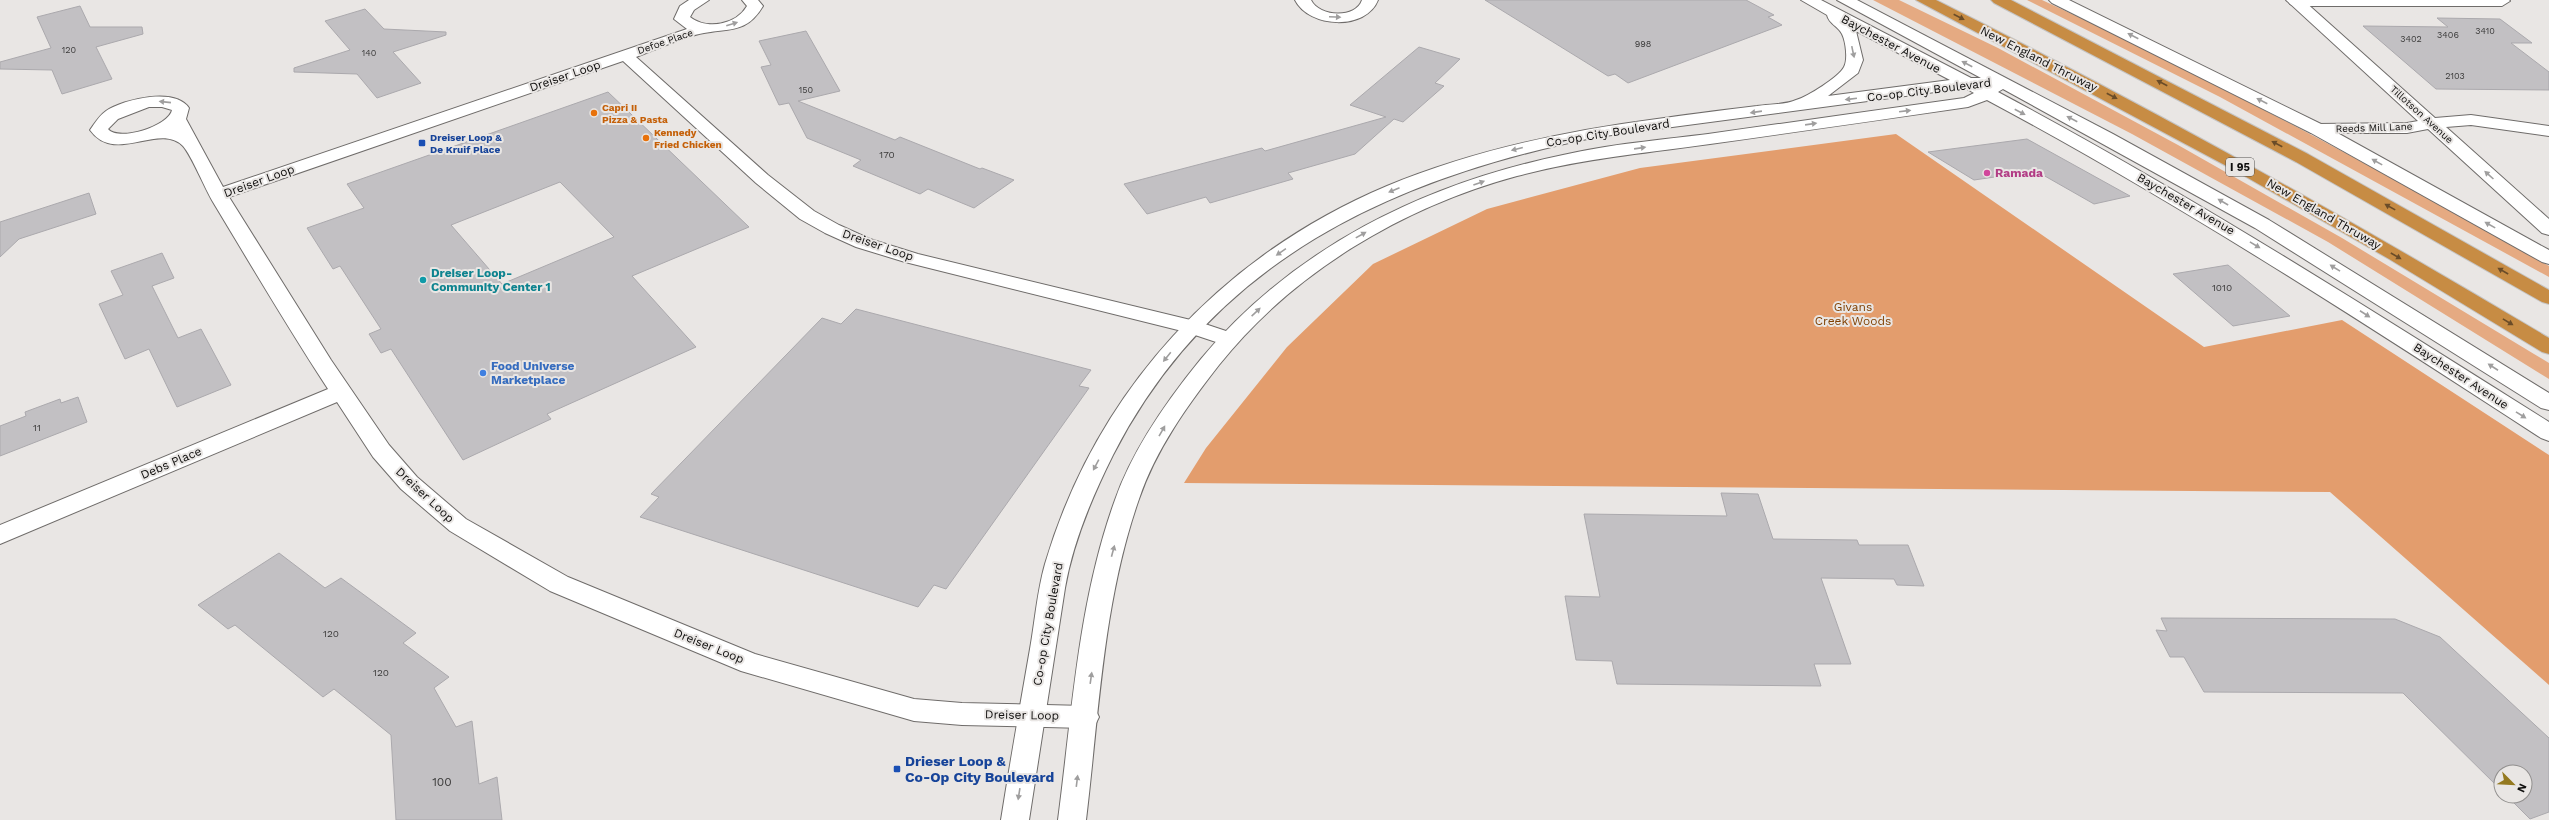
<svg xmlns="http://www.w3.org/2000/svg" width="2549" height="820" font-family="'Work Sans',sans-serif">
	<rect width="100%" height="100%" fill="#e9e6e4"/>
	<!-- green -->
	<path fill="#e5aa82" d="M1873,0H1899L1998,48L2178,145L2342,238L2534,354L2549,363V379L2328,242L2132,134Z
		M2027,0H2042C2215,80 2383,172 2549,266V277L2220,97Z"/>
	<!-- forest -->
	<path fill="#e39d6d" d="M1896,134L2204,347L2342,320L2549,455V685L2330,492L1184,483L1206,448L1287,347L1373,264L1487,209L1640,168Z"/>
	<!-- building -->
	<path fill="#c2c0c3" stroke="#aba9ad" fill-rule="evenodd" d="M1485,0H1746L1774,15L1768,17L1782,25L1628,83L1615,74L1608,76Z
		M80,6L90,27H142L143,34L96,47L112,79L62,94L52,70L0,69V62L51,48L37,17Z
		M365,9L384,29L446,32V35L393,52L421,83L377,98L357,74L294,72V68L350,50L325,21Z
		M2437,18L2500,19L2532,43H2511L2549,72V90L2436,89L2363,26L2448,27Z
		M806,31L840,91L798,101L895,140L900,137L980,169L982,168L1014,180L974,208L928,189L920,194L853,166L861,160L807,138L789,103L779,105L761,67L771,65L759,41Z
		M1419,47L1460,59L1435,83L1444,86L1403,122L1394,119L1355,154L1288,173L1293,179L1210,203L1206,197L1147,214L1124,184L1262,148L1265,151L1386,117L1350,105Z
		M608,92L749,227L632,276L696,347L547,414L551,419L463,460L391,349L381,353L369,334L381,329L340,266L333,269L307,228L364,208L347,184ZM560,182L614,237L502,284L451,225Z
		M2027,139L2130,196L2094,204L2036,171L1974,180L1928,152Z
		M89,193L96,214L19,239L0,257V222Z
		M162,253L174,278L152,286L178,338L201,329L231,385L177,407L149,349L125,359L99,304L123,295L111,271Z
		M2228,265L2290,316L2233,326L2173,274Z
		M856,309L1091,370L1079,386L1089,388L946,589L934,585L918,607L640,517L659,497L651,494L822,318L841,324Z
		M78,397L87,422L0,456V426L26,416L25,412L60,399L61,403Z
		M1721,493L1758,494L1773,539L1857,540L1859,545H1908L1924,586L1897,585L1894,579L1821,578L1851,664H1814L1821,686L1617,684L1612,661L1576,660L1565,596L1600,597L1584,514L1727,516Z
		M279,553L325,588L341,578L416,633L403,643L449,677L434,688L456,727L472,721L479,784L497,777L502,820H396L391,735L334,689L323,697L235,625L228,629L198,605Z
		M2161,618L2395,619L2440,637L2549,738V812L2530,819L2507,796H2525V772H2501V790L2403,693L2204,692L2184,657H2170L2156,630L2167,631Z"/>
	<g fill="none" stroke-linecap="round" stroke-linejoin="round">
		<defs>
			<path id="minor" d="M689,0H709L694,10L690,17C707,30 736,25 747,6L742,0H758L763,6C747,33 731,28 704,33C682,37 658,49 636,57L768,175L814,211L839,225L870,239L918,254L1199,322L1235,334L1238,339L1235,344L1228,346L1186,332L905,262L856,247L825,233L800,219L756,183L623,61L229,197L331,360L389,445L417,477L466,519L568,577L755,654L914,699L962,703L1085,706L1095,709L1099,717L1095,725L1085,728L962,725L914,721L741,671L550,591L450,531L401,489L373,457L337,402L0,544V525L328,389C288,328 251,265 213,202C205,189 192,156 183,146C159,122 115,165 90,130C95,123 99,116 106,111C124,99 175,87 189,108L186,119L223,187L687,29L674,19L680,6ZM149,107H162L172,110C169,126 119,142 108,129L118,119Z
				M1295,0H1311C1319,17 1356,19 1362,0H1378C1366,31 1309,28 1295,0Z
				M2288,0H2509L2510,1L2502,6H2295L2290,4Z"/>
			<path id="tertiary" d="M2286,0H2303L2435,118L2471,115L2549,126V136L2471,125L2446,127L2549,219V235L2542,233L2428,129L2407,133H2311L2308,129L2311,125L2317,124L2407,123L2418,121Z"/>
			<path id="secondary" d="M1801,0H1821L1971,78H1981L1837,0H1857L2113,134L2269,220L2549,393V410L2541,408L2255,228L2003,89L1998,92C2188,193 2368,308 2549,422V441L2541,438C2359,320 2178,202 1987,100L1968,107C1882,120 1796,132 1710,144C1645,153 1580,159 1517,176C1403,207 1293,272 1219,365C1187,406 1156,449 1139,499C1103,601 1099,713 1086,820H1058C1072,714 1078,602 1115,500C1133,449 1166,402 1201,359C1293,248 1424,184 1563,155C1611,144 1659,140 1708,134C1793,122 1879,110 1964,98L1974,93L1965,88L1597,137C1392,178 1213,260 1113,455C1092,497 1073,542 1065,588L1029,820H1001C1010,763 1020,706 1030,649C1035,621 1037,592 1045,564C1096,391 1221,256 1387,186C1474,150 1565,131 1657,119C1691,114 1724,110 1757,106C1769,104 1785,105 1796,100C1807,97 1839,77 1844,67C1848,60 1846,42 1842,34C1838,26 1829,24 1827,15ZM1856,31L1950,80L1828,96L1858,73L1863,60Z
				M2049,0H2069L2323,125L2549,250V264L2542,262L2311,133L2052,3Z"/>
			<path id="motorway" d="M1916,0H1936C2145,104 2348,218 2549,338V354L2542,352L2389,259L2234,170Z
				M1991,0H2011L2308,154L2549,290V304L2542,302L2296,162L1994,3Z"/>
		</defs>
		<!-- minor casing -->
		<use href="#minor" stroke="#6f6c6a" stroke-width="2"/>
		<!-- tertiary casing -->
		<use href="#tertiary" stroke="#6f6c6a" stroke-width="2"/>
		<!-- secondary casing -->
		<use href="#secondary" stroke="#6f6c6a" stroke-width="2"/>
		<!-- motorway casing -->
		<use href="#motorway" stroke="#c5c5c5" stroke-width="2"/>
		<!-- minor -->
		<use href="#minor" fill="#fff" fill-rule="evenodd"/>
		<!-- tertiary -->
		<use href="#tertiary" fill="#fff" fill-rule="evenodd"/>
		<!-- secondary -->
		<use href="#secondary" fill="#fff" fill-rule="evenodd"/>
		<!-- motorway -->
		<use href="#motorway" fill="#c78c44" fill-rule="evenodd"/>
	</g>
	<!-- one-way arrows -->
	<defs><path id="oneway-solid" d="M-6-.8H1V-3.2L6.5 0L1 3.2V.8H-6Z"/></defs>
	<g fill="#9f9e9e">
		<use href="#oneway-solid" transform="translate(1335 17) rotate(3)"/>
		<use href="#oneway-solid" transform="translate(732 24) rotate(-17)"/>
		<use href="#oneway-solid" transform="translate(2133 36) rotate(-153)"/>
		<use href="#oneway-solid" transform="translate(1853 52) rotate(78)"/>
		<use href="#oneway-solid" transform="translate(1967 64) rotate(-152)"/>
		<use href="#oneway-solid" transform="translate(1851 99) rotate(173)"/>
		<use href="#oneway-solid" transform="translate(2262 101) rotate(-153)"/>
		<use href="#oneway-solid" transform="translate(165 102) rotate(-174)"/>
		<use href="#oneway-solid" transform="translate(1905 111) rotate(-7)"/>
		<use href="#oneway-solid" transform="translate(1756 112) rotate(172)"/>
		<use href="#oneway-solid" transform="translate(2020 112) rotate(28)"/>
		<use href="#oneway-solid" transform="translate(2072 119) rotate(-152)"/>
		<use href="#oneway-solid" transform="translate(1811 124) rotate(-8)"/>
		<use href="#oneway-solid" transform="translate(1640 148) rotate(-8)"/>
		<use href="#oneway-solid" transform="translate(1517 149) rotate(166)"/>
		<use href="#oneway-solid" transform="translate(2377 162) rotate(-151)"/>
		<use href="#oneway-solid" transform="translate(2489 175) rotate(-138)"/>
		<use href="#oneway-solid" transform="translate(1479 183) rotate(-20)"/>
		<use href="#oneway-solid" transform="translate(1394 190) rotate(157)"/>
		<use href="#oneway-solid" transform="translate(2223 202) rotate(-150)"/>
		<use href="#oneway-solid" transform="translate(2490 225) rotate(-151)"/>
		<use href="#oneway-solid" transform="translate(1361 235) rotate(-29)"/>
		<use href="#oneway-solid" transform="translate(2255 245) rotate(31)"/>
		<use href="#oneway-solid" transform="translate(1281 252) rotate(145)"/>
		<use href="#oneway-solid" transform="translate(2335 268) rotate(-148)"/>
		<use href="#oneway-solid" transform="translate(1256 312) rotate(-43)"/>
		<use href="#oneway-solid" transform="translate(2365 314) rotate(33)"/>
		<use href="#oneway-solid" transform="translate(1167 357) rotate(129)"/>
		<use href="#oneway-solid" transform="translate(2493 367) rotate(-147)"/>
		<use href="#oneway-solid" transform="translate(2521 415) rotate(32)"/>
		<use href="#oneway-solid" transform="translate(1162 431) rotate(-60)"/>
		<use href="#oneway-solid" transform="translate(1096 465) rotate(118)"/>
		<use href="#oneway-solid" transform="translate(1113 551) rotate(-75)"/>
		<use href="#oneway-solid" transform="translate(1091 678) rotate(-82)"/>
		<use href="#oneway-solid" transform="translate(1077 781) rotate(-83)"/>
		<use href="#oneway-solid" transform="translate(1019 794) rotate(99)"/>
	</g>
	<g fill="#6a4c28">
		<use href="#oneway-solid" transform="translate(1959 17) rotate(27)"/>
		<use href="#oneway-solid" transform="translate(2162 83) rotate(-152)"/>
		<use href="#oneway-solid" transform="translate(2112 96) rotate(28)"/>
		<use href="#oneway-solid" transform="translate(2277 144) rotate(-152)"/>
		<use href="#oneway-solid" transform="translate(2390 207) rotate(-151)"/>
		<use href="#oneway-solid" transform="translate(2396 256) rotate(30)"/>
		<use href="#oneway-solid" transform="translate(2503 271) rotate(-150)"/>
		<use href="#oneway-solid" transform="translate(2508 322) rotate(31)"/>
	</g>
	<!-- markers -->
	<g fill="#e8710a" stroke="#e9e6e4" stroke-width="1.5">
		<circle cx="594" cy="113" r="4"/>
		<circle cx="646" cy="138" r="4"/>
	</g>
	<g fill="#1a4fb4" stroke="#e9e6e4" stroke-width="1.5">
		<rect x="418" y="139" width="8" height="8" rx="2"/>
		<rect x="893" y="765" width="8" height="8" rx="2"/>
	</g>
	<circle fill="#d1479c" stroke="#e9e6e4" stroke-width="1.5" cx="1987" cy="173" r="4"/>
	<circle fill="#0f9aa8" stroke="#e9e6e4" stroke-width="1.5" cx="423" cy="280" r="4"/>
	<circle fill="#3f7fe0" stroke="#e9e6e4" stroke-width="1.5" cx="483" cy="373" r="4"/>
	<g text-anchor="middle" stroke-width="4" stroke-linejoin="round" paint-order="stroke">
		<!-- far-number labels -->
		<g font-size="9" fill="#3b3a3a">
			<text x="2485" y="34">3410</text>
			<text x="2448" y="38">3406</text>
			<text x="2411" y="42">3402</text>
			<text x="1643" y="47">998</text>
			<text x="69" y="53">120</text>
			<text x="369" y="56">140</text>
			<text x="2455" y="79">2103</text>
			<text x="806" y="93">150</text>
		</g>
		<!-- far-street labels -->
		<g font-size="10" fill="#0e0d0c" stroke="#e9e6e4">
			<text transform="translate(665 41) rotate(-19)" y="4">Defoe Place</text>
			<text transform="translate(2422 114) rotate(42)" y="4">Tillotson Avenue</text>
			<text transform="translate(2374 127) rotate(-2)" y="4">Reeds Mill Lane</text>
		</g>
		<!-- far-food labels -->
		<g font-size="10" font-weight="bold" fill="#c56008" stroke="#e9e6e4" text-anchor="start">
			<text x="602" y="111">Capri II<tspan x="602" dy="12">Pizza &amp; Pasta</tspan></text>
			<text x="654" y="136">Kennedy<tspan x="654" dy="12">Fried Chicken</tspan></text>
		</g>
		<!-- far-transit labels -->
		<g font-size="10" font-weight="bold" fill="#164399" stroke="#e9e6e4" text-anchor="start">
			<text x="430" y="141">Dreiser Loop &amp;<tspan x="430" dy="12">De Kruif Place</tspan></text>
		</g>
		<!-- number labels -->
		<g font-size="10" fill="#3b3a3a">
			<text x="887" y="158">170</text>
			<text x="2222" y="291">1010</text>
			<text x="37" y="431">11</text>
			<text x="331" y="637">120</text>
			<text x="381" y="676">120</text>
		</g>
		<!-- shield labels -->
		<rect fill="#e9e6e4" stroke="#504e4d" stroke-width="1" x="2226" y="158" width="28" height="18" rx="3"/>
		<g font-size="11" font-weight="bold" fill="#0e0d0c">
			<text x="2240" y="171">I 95</text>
		</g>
		<!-- street labels -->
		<g font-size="12" fill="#0e0d0c" stroke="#e9e6e4">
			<text transform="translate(1891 44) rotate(28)" y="4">Baychester Avenue</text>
			<text transform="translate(2039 59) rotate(27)" y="4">New England Thruway</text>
			<text transform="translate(565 76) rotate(-19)" y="4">Dreiser Loop</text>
			<text transform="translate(1929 90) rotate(-7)" y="4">Co-op City Boulevard</text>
			<text transform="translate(1608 133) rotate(-9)" y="4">Co-op City Boulevard</text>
			<text transform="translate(259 181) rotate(-20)" y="4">Dreiser Loop</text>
			<text transform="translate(2186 204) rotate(30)" y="4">Baychester Avenue</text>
			<text transform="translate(2324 214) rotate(30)" y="4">New England Thruway</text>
			<text transform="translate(878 245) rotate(19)" y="4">Dreiser Loop</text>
			<text transform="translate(2461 376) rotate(33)" y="4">Baychester Avenue</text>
			<text transform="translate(171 463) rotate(-23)" y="4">Debs Place</text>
			<text transform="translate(425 495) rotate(43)" y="4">Dreiser Loop</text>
			<text transform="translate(1048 624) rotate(-80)" y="4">Co-op City Boulevard</text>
			<text transform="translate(709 646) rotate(22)" y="4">Dreiser Loop</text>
			<text transform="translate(1022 715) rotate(1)" y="4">Dreiser Loop</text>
		</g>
		<!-- hotel labels -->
		<g font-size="12" font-weight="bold" fill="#b23c85" stroke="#e9e6e4" text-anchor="start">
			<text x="1995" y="177">Ramada</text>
		</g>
		<!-- culture labels -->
		<g font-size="12" font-weight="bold" fill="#0d838f" stroke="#e9e6e4" text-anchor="start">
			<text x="431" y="277">Dreiser Loop-<tspan x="431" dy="14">Community Center 1</tspan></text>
		</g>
		<!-- park labels -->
		<g font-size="12" fill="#7f3f01" stroke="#e9e6e4">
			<text x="1853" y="311">Givans<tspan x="1853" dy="14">Creek Woods</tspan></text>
		</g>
		<!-- shop labels -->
		<g font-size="12" font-weight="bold" fill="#366cbe" stroke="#e9e6e4" text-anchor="start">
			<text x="491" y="370">Food Universe<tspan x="491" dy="14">Marketplace</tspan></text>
		</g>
		<!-- near-number labels -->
		<g font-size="12" fill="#3b3a3a">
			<text x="442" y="786">100</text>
		</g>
		<!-- near-transit labels -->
		<g font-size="14" font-weight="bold" fill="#164399" stroke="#e9e6e4" text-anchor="start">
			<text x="905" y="766">Drieser Loop &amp;<tspan x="905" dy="16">Co-Op City Boulevard</tspan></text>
		</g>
	</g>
	<!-- north arrow -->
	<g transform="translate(2513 784) rotate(114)"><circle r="19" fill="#e9e6e4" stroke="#918f8e"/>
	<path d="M0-3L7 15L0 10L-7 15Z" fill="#947920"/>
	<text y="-6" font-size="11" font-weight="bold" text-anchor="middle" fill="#0e0d0c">N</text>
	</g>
</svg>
